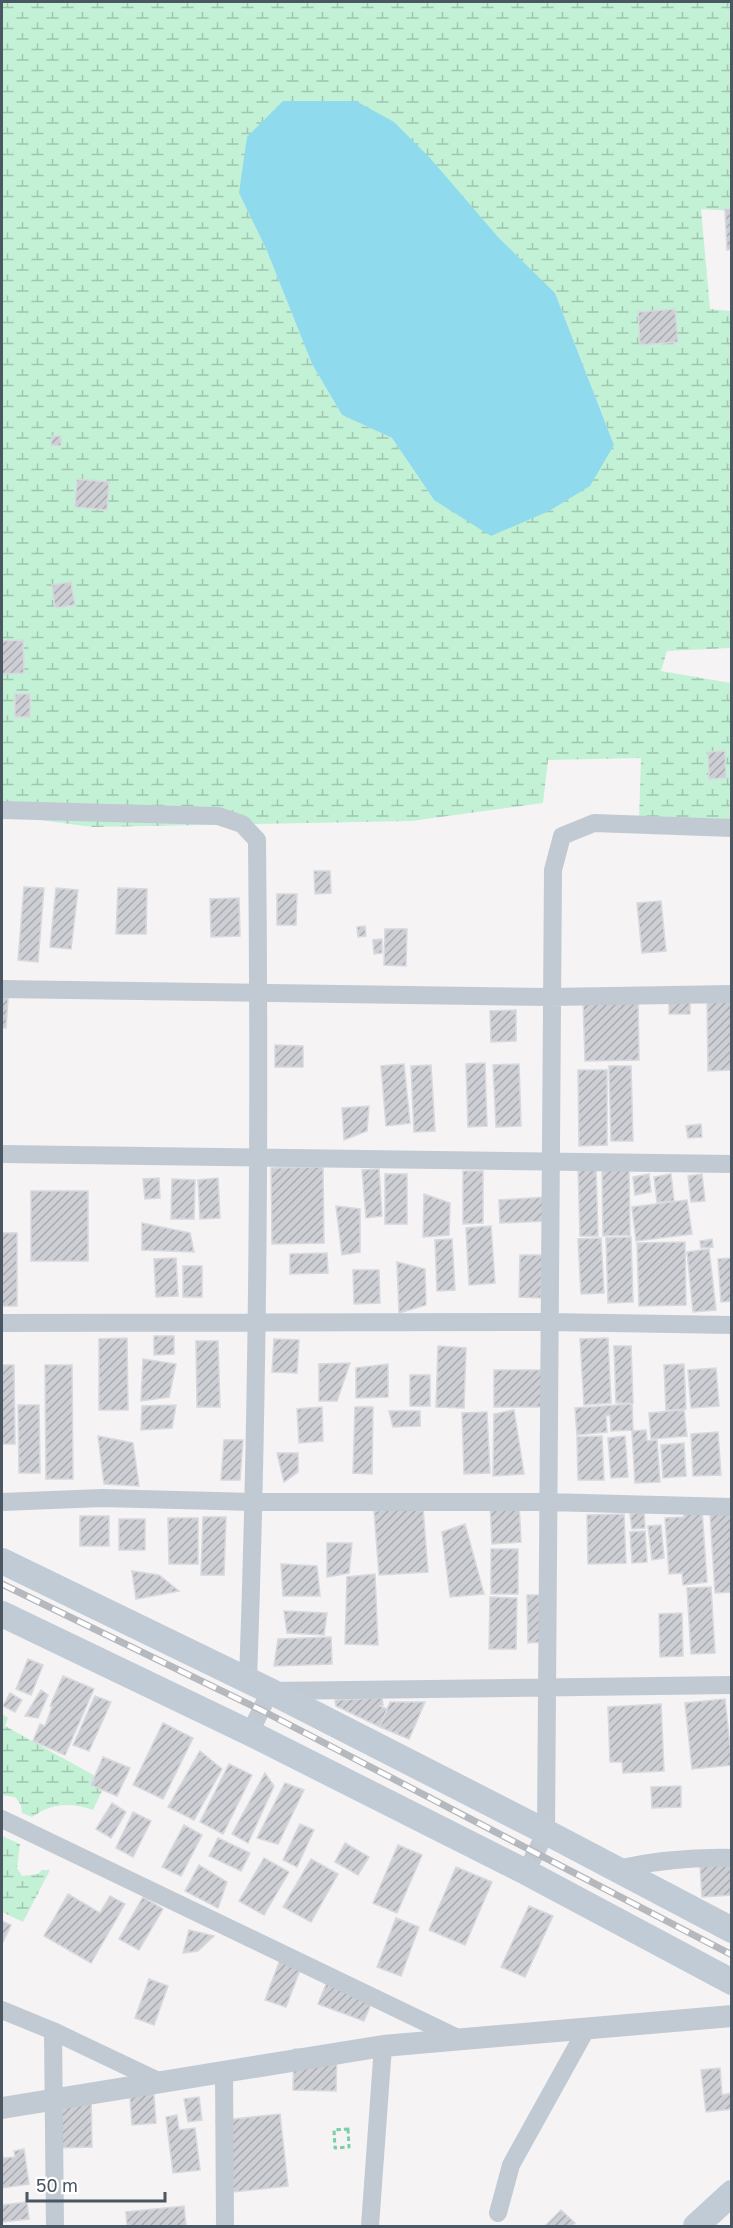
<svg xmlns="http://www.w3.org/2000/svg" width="733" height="2228" font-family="'Golos Text',sans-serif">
	<defs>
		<pattern id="wetland-marsh" width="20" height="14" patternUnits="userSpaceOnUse" patternTransform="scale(1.5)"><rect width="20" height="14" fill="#c3f1d5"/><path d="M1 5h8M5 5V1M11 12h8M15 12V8" fill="none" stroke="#a0c6b0"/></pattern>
		<pattern id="building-hatch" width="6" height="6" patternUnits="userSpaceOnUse" patternTransform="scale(1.5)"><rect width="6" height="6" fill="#cdcfd5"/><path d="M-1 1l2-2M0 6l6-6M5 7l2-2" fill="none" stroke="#a8abb0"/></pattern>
	</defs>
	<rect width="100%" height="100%" fill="#f5f3f3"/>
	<!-- wetland -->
	<path fill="url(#wetland-marsh)" fill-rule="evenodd" d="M2,2H731V211L701,209L710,309L731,311L732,468L729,491L732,492L731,648L667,651L661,671L731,683V822L639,820L641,758L548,760L543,803L411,821L93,827L2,815ZM239,193L498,237L555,293L614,445L434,500L392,438L342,415L312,364L267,251Z
		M2,1714L8,1718L5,1726L106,1782L93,1810C71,1802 51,1803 32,1817L22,1813L21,1805L15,1797L2,1795Z
		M2,1836L20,1844L17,1868L22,1876L38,1874L42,1870H50L23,1922L2,1912Z"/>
	<!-- water -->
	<path fill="#90daee" d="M283,101H356L394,122L430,158L498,237L555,293L614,445L590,486L549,511L491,536L434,500L392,438L342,415L312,364L267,251L239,193L247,137Z"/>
	<!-- building -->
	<path fill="url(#building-hatch)" stroke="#d7d9de" stroke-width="1.5" d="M725,209H732V249L727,250Z
		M675,309L678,342L640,345L638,312Z
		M52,436H61V446L51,445Z
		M77,479L109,482L107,510L75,507Z
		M71,582L75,605L55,608L52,585Z
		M23,640L24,673L2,674V641Z
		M15,694H30V717H15Z
		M725,751L726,778L709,779L708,752Z
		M314,871H330L331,893L315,894Z
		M24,887L44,888L38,962L18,960Z
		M56,888L78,890L71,949L50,947Z
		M118,888L147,889L146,934H116Z
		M277,894H297L296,925H277Z
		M239,898L240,936L211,937L210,899Z
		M661,901L666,951L642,953L637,903Z
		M365,926L366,936L358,937L357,927Z
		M385,929H407L406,966L384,965Z
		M382,939V953L374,954L373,940Z
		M669,995L690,996V1014H669Z
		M707,997H732V1070L708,1071Z
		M2,998H8L6,1028H2Z
		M638,998L639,1060L585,1061L583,999Z
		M516,1010V1041L491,1042L490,1011Z
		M275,1045L303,1046V1067H275Z
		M485,1063L487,1126L468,1127L466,1064Z
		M404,1064L410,1123L386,1126L381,1066Z
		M519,1064L521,1126L496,1127L493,1065Z
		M431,1065L435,1131L414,1132L411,1066Z
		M609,1066H631L633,1141H611Z
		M578,1070H607V1145L579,1146Z
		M369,1106L367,1131L344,1140L342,1108Z
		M701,1124L702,1137L688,1138L686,1126Z
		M323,1167L324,1243L272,1244L271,1168Z
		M578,1167H596L598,1236H580Z
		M379,1169L382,1216L366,1218L362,1170Z
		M602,1169H629L630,1235L603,1236Z
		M463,1171H483V1223L463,1224Z
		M385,1174H407V1224H385Z
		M649,1174L651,1192L635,1195L633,1177Z
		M671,1174L674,1201L657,1202L654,1177Z
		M702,1174L705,1201L691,1202L688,1176Z
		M159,1178L160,1198L145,1199L143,1179Z
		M218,1178L220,1218L200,1219L198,1180Z
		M172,1179L195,1180L194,1219H171Z
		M31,1191H88V1261H31Z
		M424,1194L450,1203L449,1235L423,1237Z
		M546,1197L547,1221L500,1223L499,1200Z
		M687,1200L692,1234L636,1241L632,1207Z
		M336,1206L360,1209V1252L342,1255Z
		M142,1223L190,1233L194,1252L142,1250Z
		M491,1226L495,1283L469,1285L466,1228Z
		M2,1233H17V1306H2Z
		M631,1237L633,1302L608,1303L606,1238Z
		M601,1238L604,1293L581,1294L578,1239Z
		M452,1239L455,1290L437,1291L435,1240Z
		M712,1239L713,1247L701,1248L700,1241Z
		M685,1242L686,1305L639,1306L637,1243Z
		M709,1249L716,1310L693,1312L687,1252Z
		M327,1253L328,1273L290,1274V1254Z
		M520,1255H542L541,1298L519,1297Z
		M176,1258L178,1296L156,1297L154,1259Z
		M732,1258V1301L721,1302L718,1259Z
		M397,1262L425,1269L426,1305L399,1313Z
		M183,1266H202V1297H183Z
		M353,1270H379L380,1303L354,1304Z
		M154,1336H174V1354L154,1355Z
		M127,1338L128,1410H99V1339Z
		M608,1338L611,1403L584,1405L580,1339Z
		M274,1339L299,1340L297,1373L272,1372Z
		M196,1341H218L220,1407H197Z
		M438,1346L466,1348L464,1408L436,1407Z
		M614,1346H631L633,1403H616Z
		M143,1359L176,1364L169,1397L141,1401Z
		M350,1363L337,1401H319V1364Z
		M388,1364V1397L356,1398V1368Z
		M684,1364L686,1409L666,1410L664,1365Z
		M2,1365H14L15,1444H2Z
		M45,1365H72L73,1479H46Z
		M716,1368L719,1406L691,1408L688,1370Z
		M494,1370H546V1407H494Z
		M410,1375H430V1406H410Z
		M632,1404L633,1430L611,1431L610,1415L606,1416L607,1432L577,1435L575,1408Z
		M18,1405H39L40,1473H19Z
		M176,1405L172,1428L141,1430L142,1406Z
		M322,1407L323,1441L299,1443L297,1409Z
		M355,1407H373L372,1474L353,1473Z
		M514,1410L524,1474L493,1476L494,1414Z
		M684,1410L687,1436L651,1439L649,1413Z
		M389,1411H420V1426L393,1427Z
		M487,1412L490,1473L464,1474L462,1413Z
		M646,1430L647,1441L657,1440L660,1482L635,1483L632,1431Z
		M718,1432L721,1475L693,1476L691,1434Z
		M98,1436L133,1443L139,1486L104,1484Z
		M602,1436L604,1480H578L577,1437Z
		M625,1436L628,1477L611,1478L608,1438Z
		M224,1440H243L240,1480H221Z
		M684,1443L686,1476L663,1478L661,1445Z
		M277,1453H298V1472L284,1482Z
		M519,1503L521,1542L492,1544L490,1505Z
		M423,1508L428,1572L379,1575L374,1511Z
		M702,1509L707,1582L683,1585L682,1573L669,1574L665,1518L684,1517V1511Z
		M644,1512L645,1528L632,1529L630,1514Z
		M732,1512V1592L715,1593L710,1514Z
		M624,1514L626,1563L588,1564L587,1515Z
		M80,1516H109V1546H80Z
		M203,1517H226L224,1575H201Z
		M168,1518H198V1564H169Z
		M119,1519H145V1550H119Z
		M465,1524L484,1594L450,1597L442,1532Z
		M661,1525L664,1558L652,1560L648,1526Z
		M645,1531L647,1562L632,1563L630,1532Z
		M327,1543H352L349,1573L327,1577Z
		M491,1549H518V1594H491Z
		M281,1564L317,1566L320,1596H283Z
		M132,1571L159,1575L179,1591L136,1599Z
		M375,1574L378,1645L345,1644L347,1577Z
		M711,1587L715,1653L691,1654L687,1588Z
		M527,1595H541L542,1642L528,1643Z
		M490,1597L517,1598L516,1649H489Z
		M284,1611L327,1613L324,1635L287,1633Z
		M682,1613L683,1656L660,1657L659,1614Z
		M331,1637L332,1664L274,1666L278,1639Z
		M28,1659L43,1665L31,1695L16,1689Z
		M63,1676L94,1689L65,1755L33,1741L40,1724L45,1726L52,1707L50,1706Z
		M41,1690L48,1695L38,1718L25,1716Z
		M10,1693L22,1700L15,1712L3,1706Z
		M95,1696L111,1702L89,1751L73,1745Z
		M382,1698L383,1705L380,1706L387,1709L380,1727L336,1706L335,1700Z
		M725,1699L732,1765L692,1769L685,1703Z
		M390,1702H425L409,1739L380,1727Z
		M661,1704L664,1771L623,1773L622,1762H610L608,1707Z
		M163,1723L193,1738L163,1799L133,1785Z
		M200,1751L222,1769L194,1820L168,1807Z
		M103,1757L130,1768L117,1796L91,1785Z
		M229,1764L252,1775L223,1834L200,1822Z
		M265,1773L274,1786L248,1843L232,1834Z
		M285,1783L304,1790L278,1844L257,1838Z
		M681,1786V1807L652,1808L651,1787Z
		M112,1803L126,1812L111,1838L96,1829Z
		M133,1812L151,1821L133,1857L116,1848Z
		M300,1824L314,1830L297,1867L283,1860Z
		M184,1825L202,1835L181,1876L162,1867Z
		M218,1838L250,1853L241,1871L209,1856Z
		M345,1843L369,1857L358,1875L335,1862Z
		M398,1845L422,1855L397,1913L373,1903Z
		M264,1858L289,1872L264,1915L239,1901Z
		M311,1859L338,1874L311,1922L283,1907Z
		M732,1864V1895L702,1897L700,1866Z
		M199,1865L227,1882L218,1908L185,1891Z
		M456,1867L492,1882L465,1945L429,1930Z
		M68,1894L100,1913L110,1896L125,1904L91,1963L44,1936Z
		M143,1897L163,1909L139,1950L119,1939Z
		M529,1906L553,1916L525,1977L501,1967Z
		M396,1918L419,1927L401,1976L377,1967Z
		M2,1921L11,1925L2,1944Z
		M189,1930L214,1936L198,1951L183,1953Z
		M281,1957L302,1965L286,2007L265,2000Z
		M149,1979L168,1986L154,2025L135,2018Z
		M327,1982L373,1999L364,2021L318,2004Z
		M294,2049L337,2050L336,2091L293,2090Z
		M720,2068L722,2095L732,2093V2109L706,2112L701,2070Z
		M153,2083L156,2123L132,2125L129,2084Z
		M57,2091H91L92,2147L57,2148Z
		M199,2097L202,2120L188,2122L184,2099Z
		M280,2114L288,2186L224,2193L216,2121Z
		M177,2115L179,2130L195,2128L200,2170L173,2173L166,2117Z
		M24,2149L29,2184L2,2188V2152L3,2158L15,2157L14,2151Z
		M27,2202L29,2219L2,2222V2205Z
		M184,2206L186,2226H127L126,2212Z
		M561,2210L575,2223L572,2226H545Z"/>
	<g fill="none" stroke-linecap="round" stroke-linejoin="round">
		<!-- path -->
		<path stroke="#7ad0a6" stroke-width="3" stroke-dasharray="4.5 3" stroke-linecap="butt" d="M348,2129L349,2147L335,2148L334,2130Z"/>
		<!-- minor -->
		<path stroke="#c1cad2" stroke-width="18" d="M2,810L218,816L242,824L257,840C260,1120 258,1400 248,1680
			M2,989L550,997L732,994
			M2,1154L732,1164
			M2,1323L549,1322L732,1325
			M2,1502L102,1498L254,1502H548L732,1507
			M250,1733L270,1691L732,1685
			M2,1819L460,2039
			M616,1869C654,1861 692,1857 732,1858
			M526,1872L546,1832L553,870L562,836L594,823L732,828
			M2,2010L53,2031L158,2081
			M53,2031L55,2226
			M224,2071L225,2226
			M498,2213L511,2165L587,2028
			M370,2226L383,2046"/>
		<!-- tertiary -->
		<path stroke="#c1cad2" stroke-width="22" d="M2,2108L383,2046L732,2016"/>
		<!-- secondary -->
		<path stroke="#c1cbd6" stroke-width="26" d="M2,1561L270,1691L546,1832L732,1930
			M2,1614L250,1733L526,1872L732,1982
			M696,2226L732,2193"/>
		<defs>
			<path id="rail" d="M2,1584L261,1710L732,1955"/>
		</defs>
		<!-- rail casing -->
		<use href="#rail" stroke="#b5b8bd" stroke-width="7"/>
		<!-- rail -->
		<use href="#rail" stroke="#fff" stroke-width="4.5" stroke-dasharray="14" stroke-linecap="butt"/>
	</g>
	<!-- border -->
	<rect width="733" height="2228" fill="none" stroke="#4a5661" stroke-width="6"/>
	<!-- scale -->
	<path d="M27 2192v9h138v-9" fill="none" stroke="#4a5661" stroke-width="3"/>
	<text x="36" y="2192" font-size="18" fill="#4a5661" stroke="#ffffff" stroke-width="4.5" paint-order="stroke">50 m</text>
</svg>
